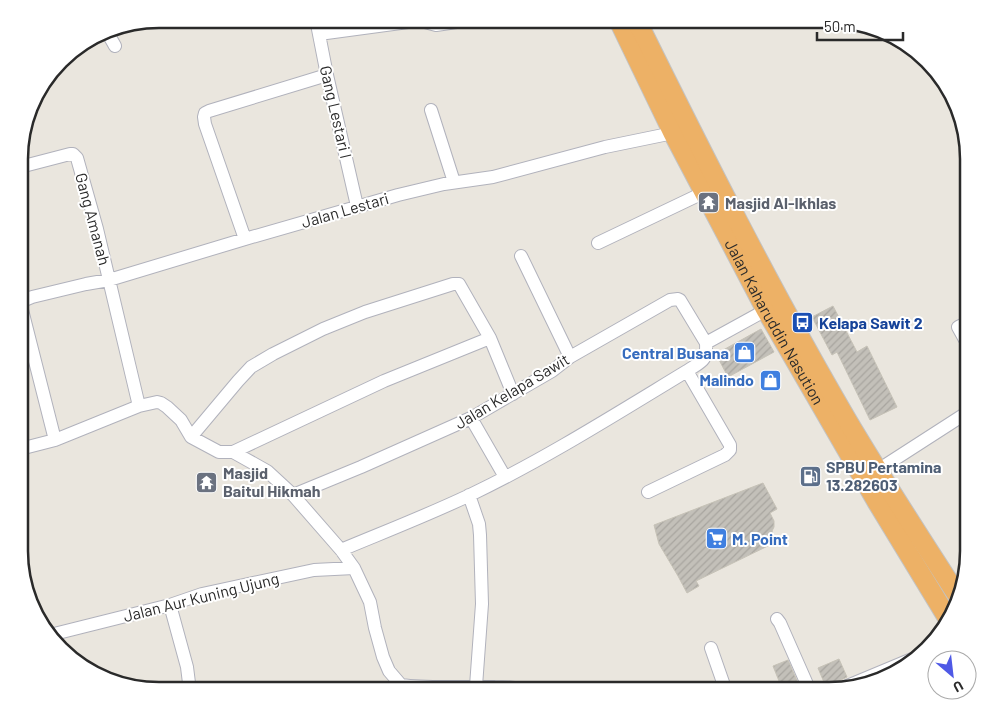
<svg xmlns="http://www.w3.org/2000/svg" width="987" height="710" font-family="Barlow,sans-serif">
	<defs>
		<pattern id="building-hatch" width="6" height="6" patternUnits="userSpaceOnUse" patternTransform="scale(1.25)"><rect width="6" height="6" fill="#c3c0b9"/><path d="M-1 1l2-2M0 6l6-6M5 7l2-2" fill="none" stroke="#a8a59f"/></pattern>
	</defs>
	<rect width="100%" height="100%" fill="#eae6de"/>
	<!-- building -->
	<path fill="url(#building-hatch)" stroke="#c6c2b7" d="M833,306L857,352L867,346L897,407L870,420L837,352L832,355L812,317Z
		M761,329L774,352L728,377L716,354Z
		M763,483L777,509L770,513L774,521V527L772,531L776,542L696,581L699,586L687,593L678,576L659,544L654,525Z
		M839,659L847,677L826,687L818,668Z
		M788,660L801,690L797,691H783L773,666Z"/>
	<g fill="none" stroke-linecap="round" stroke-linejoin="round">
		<defs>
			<path id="minor" d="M316,19L327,75L357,206
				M106,30L115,46
				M319,34L408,22L421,21L436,25L477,19
				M431,110L454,182
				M20,167L70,154H73L77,158L97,229L139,406
				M245,239L205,124L204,117L205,113L209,111L327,75
				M598,243L705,192
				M521,256L570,357
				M20,302L32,297L86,284L109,280L245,239L398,195L444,184L493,177L605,147L673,133
				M20,302L55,440
				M968,322L958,327L968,345
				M471,418L505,477
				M191,437L238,381L251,367L273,354L323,329L365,312L453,284H459L490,338L513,394
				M20,449L55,440L139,406L157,402L161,403L167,407L181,420L191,437L219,452H233L267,471L293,495L341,550L354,568L370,602L375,628L383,657L389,671L401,685C432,689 464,686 495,687C509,687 521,688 534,691
				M233,452L384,381L490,338
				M878,470L968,412
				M648,492L725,455L730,450V445L687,371
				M293,495L361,467L471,418L552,371L570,357L670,300L678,299L680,300L706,343
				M469,495L479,524L480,535L482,604L476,686
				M341,550C384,532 428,515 470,495C545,459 616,414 687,371C702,361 707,362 706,343L766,310
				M170,605L187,667L190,691
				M777,619L780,623L810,691
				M50,635L170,605L202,594L314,570L354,568
				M711,648L726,691
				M840,689L912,659"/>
			<g id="highway">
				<path id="s1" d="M618,19L673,133L766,310L877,502L947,617"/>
				<path d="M636,19C703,155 771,290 847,420C882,479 919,536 956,593"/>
			</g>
		</defs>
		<!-- minor casing -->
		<use href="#minor" stroke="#b1b2bc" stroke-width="14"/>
		<!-- highway casing -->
		<use href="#highway" stroke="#c3c3c3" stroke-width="21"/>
		<!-- minor -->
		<use href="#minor" stroke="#fff" stroke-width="12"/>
		<!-- highway -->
		<use href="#highway" stroke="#edb166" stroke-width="19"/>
	</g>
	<!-- icons -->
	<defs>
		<symbol id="temple-square" viewBox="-11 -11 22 22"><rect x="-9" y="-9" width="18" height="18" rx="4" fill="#6b7280" stroke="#fff"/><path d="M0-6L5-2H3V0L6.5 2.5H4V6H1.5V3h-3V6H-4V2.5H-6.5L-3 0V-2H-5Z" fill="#fff"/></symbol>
		<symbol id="bus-square" viewBox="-11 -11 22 22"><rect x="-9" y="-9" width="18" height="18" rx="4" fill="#1a4fb4" stroke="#fff"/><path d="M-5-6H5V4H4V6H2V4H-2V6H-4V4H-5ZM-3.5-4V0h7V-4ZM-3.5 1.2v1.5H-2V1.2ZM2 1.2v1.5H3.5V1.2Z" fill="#fff"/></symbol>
		<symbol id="shop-square" viewBox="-11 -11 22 22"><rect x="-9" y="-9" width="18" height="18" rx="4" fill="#3f7fe0" stroke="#fff"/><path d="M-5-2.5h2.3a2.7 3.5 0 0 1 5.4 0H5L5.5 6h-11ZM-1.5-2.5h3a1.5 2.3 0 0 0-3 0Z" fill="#fff"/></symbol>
		<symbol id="fuel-square" viewBox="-11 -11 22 22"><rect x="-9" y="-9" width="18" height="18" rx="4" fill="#5c6f8a" stroke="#fff"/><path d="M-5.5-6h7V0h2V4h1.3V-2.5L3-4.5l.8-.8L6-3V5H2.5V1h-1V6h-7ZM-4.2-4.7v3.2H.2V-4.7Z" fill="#fff"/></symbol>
		<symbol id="supermarket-square" viewBox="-11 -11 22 22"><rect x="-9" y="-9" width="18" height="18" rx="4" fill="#3f7fe0" stroke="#fff"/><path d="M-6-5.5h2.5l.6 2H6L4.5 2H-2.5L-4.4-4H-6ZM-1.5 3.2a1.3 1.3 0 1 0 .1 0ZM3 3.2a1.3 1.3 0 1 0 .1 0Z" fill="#fff"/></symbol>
	</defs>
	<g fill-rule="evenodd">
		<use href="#temple-square" x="696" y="190" width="25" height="25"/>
		<use href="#bus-square" x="790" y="310" width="25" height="25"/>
		<use href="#shop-square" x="732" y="340" width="25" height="25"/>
		<use href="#shop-square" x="758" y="368" width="25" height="25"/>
		<use href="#fuel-square" x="798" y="464" width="25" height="25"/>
		<use href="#temple-square" x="194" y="470" width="25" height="25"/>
		<use href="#supermarket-square" x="704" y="526" width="25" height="25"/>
	</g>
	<g text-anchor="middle" stroke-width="4" stroke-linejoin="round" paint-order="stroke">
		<!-- street labels -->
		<g font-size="16" fill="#2a2a2a" stroke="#fff">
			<text transform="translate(336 112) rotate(77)" y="6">Gang Lestari I</text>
			<text transform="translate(345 210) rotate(-16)" y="6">Jalan Lestari</text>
			<text transform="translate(93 219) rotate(75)" y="6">Gang Amanah</text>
			<text dy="6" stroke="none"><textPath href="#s1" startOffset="341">Jalan Kaharuddin Nasution</textPath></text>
			<text transform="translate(512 391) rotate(-31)" y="6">Jalan Kelapa Sawit</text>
			<text transform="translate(201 597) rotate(-14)" y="6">Jalan Aur Kuning Ujung</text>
		</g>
		<!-- worship labels -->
		<g font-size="16" font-weight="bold" fill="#5b616d" stroke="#fff" text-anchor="start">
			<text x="725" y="209">Masjid Al-Ikhlas</text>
			<text x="223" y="479">Masjid<tspan x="223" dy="18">Baitul Hikmah</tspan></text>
		</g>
		<!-- transit labels -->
		<g font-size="16" font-weight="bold" fill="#164399" stroke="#fff" text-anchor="start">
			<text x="819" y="329">Kelapa Sawit 2</text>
		</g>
		<!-- shop labels -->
		<g font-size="16" font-weight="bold" fill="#366cbe" stroke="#fff" text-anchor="end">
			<text x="729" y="359">Central Busana</text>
			<text x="754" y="386">Malindo</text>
			<text x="732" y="545" text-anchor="start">M. Point</text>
		</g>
		<!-- service labels -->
		<g font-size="16" font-weight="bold" fill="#4e5e75" stroke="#fff" text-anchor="start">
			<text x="826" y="473">SPBU Pertamina<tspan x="826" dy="18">13.282603</tspan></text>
		</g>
	</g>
	<!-- crop -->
	<path d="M0 0H987V710H0ZM159 28H829A131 131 0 0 1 960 159V551A131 131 0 0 1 829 682H159A131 131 0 0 1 28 551V159A131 131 0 0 1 159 28Z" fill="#fff" fill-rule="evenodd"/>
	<path fill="none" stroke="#2a2a2a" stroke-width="2.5" d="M159 28H829A131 131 0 0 1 960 159V551A131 131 0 0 1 829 682H159A131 131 0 0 1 28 551V159A131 131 0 0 1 159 28Z"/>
	<!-- north arrow -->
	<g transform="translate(952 675) rotate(152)"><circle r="24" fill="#ffffff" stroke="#aaaaaa"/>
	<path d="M0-4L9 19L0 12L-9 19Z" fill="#4f59e6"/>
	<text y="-8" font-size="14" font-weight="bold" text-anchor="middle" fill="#2a2a2a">U</text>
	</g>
	<!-- scale -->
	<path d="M817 32v8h86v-8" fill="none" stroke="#2a2a2a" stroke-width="2.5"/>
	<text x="824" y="32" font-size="15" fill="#2a2a2a" stroke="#ffffff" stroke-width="4" paint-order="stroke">50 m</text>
</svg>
